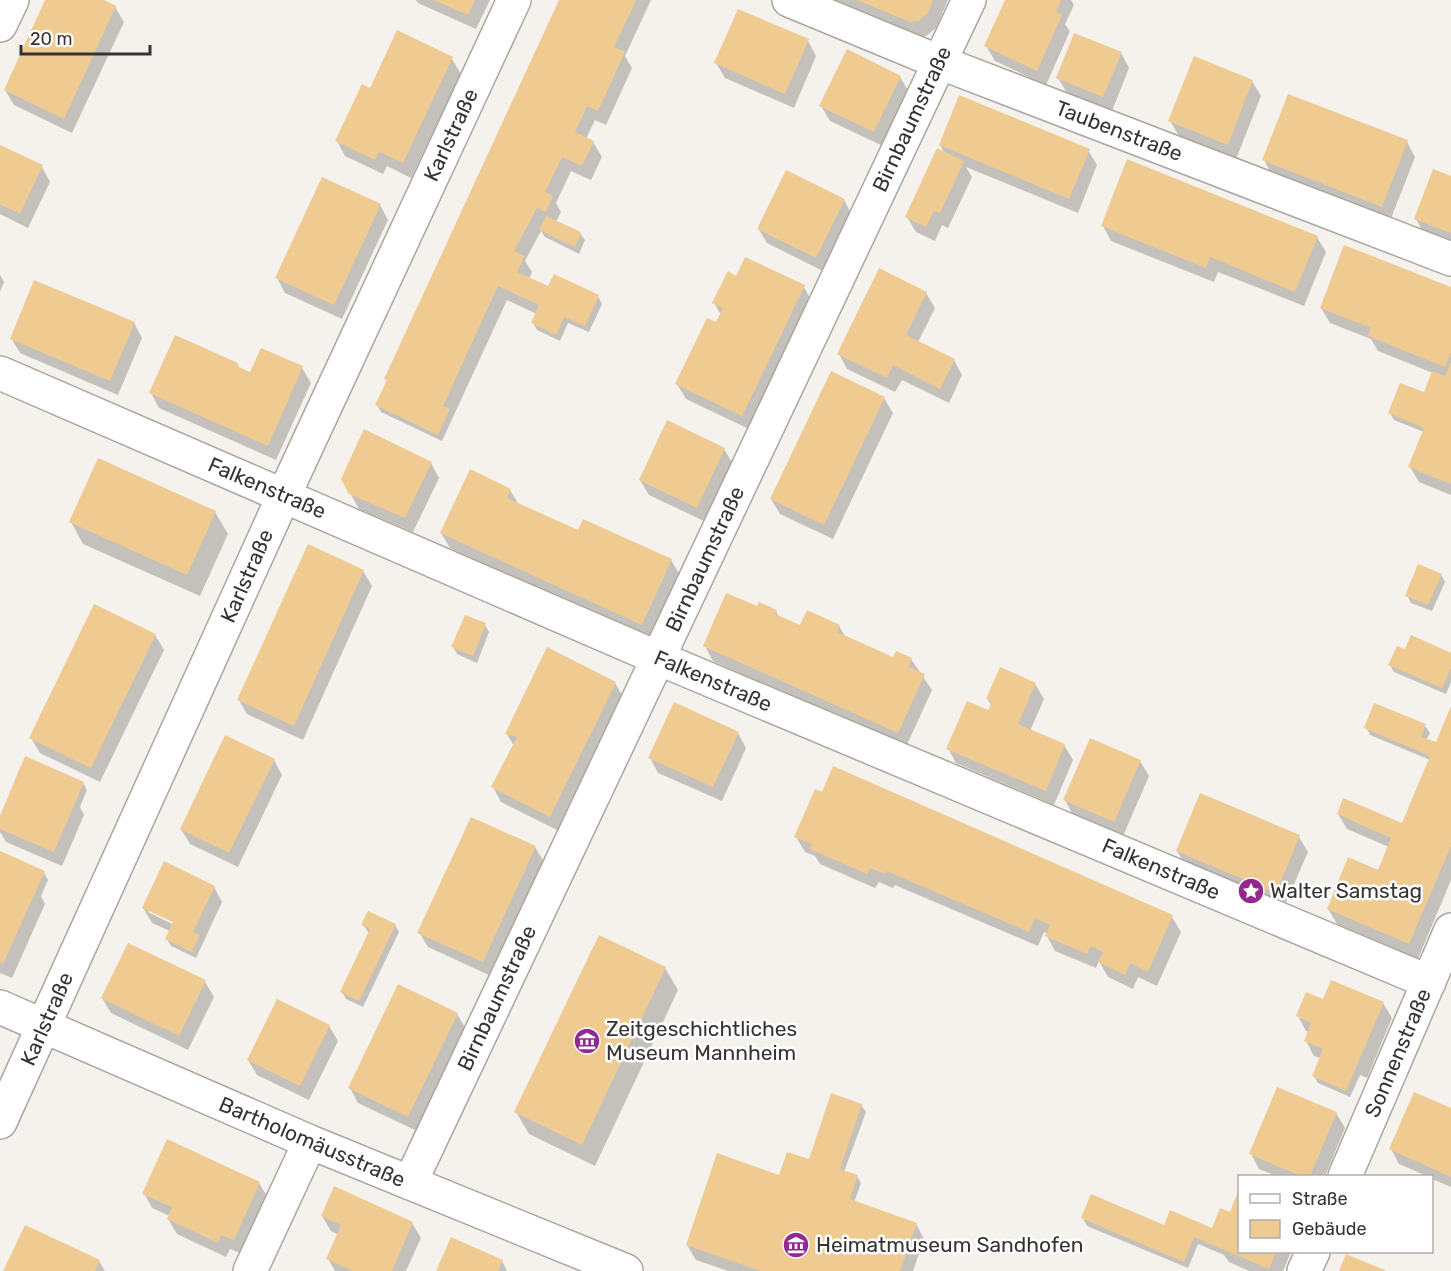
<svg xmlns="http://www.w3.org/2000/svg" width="1451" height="1271" font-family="Rubik,sans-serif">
	<rect width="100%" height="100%" fill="#f5f1ec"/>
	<!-- shadow -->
	<path fill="#0003" fill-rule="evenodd" d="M47,0H100L115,7L124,22L72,133L14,105L5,90Z
		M416,0H490L476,29L418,3Z
		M561,0H651L625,56L632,68L606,125L595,120L586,139L593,142L602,157L591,180L571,171L556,203L561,212L556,222L580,233L585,240L579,254L545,237L541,231L525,261L532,272L529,279L548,290L598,296L602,304L589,332L568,323L560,341L537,330L533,323L537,314L507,300L442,441L381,412L377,405L387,382L386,379Z
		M833,0H948L936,28L926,36H920Z
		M1007,0H1071L1074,5L1065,24L1070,31L1046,85L995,61L986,46Z
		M398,32L452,59L461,74L411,178L387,166L383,174L345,156L337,141L371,90Z
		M808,41L816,56L794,108L725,78L716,63Z
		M1121,53L1129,68L1112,111L1067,93L1058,78Z
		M900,77L909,92L883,146L830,121L821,106Z
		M1252,81L1261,96L1236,159L1179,136L1170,121Z
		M1407,142L1415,157L1390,221L1272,175L1264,160Z
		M940,145L1088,150L1097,165L1078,213L966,167L972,177L948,228L942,225L935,241L916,232L907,217L945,154Z
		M0,147L42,167L50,182L28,228L0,214Z
		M1451,178V244L1424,234L1416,219Z
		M844,200L852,215L825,272L767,243L758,228Z
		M380,205L388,220L342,319L285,293L277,278Z
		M1103,226L1317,237L1326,252L1304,306L1218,272L1214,282L1111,241Z
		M0,275L4,282L0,292Z
		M737,278L804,287L812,302L751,430L686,399L677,384L721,315L714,303Z
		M1451,289V495L1419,482L1410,467L1424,432L1394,420L1390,413L1424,394L1433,373L1378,351L1371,339L1330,323L1321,308Z
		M926,293L935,308L918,342L954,360L962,375L949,403L902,380L895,392L847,369L839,354Z
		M134,323L142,338L118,395L20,353L11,338Z
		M262,350L302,368L311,383L276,460L159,408L151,393L237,364L240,369L251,374Z
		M884,398L893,413L833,539L780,514L771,499Z
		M724,449L733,464L706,522L649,495L640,480Z
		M431,463L439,478L413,532L359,509L350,493Z
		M510,490L519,505L579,532L671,560L680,575L651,639L450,548L441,533Z
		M215,512L228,534L200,596L83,544L71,522Z
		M363,571L372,586L303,740L247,714L238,699Z
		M1441,575L1445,582L1432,611L1411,603L1407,595Z
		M758,608L776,611L779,618L801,627L839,626L846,638L894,659H911L932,690L906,747L713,661L705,646Z
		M485,625L489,632L477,663L457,654L453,647Z
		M155,635L164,650L100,782L40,753L31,738Z
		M547,649L615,683L624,698L559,831L501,802L493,787L514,746L507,734Z
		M1405,651L1451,654V682L1446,694L1394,672L1390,665Z
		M1035,684L1044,699L1030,731L1064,745L1073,760L1054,805L956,763L948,748L989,712L992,706L987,699Z
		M1375,705L1425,726L1430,733L1426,740L1437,744L1451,710V880L1418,959L1337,924L1328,909L1378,872L1389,847L1347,829L1338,814L1403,825L1430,760L1370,735L1366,727Z
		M738,733L746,748L722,801L658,773L650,758Z
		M274,760L282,775L238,867L190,844L181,829Z
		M1140,761L1149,776L1123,836L1073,815L1065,800Z
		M834,768L1172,917L1181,932L1157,986L1138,977L1133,989L1108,977L1099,961L1096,968L1055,951L1047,936L1048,934L1044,932L1038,946L895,885L893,888L879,882L875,888L820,864L815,856L805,852L796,837L822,794Z
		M83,783L87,790L80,807L84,815L62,866L6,842L0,832V820Z
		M1299,837L1308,852L1284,907L1186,866L1177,851Z
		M535,847L544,862L491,976L428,947L419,932Z
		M0,852L44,873L48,880L41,896L45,904L12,978L0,973Z
		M214,887L222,902L196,958L171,946L167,939L170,931L152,923L143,908ZM149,910L174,921V925L148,912Z
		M363,925H395L399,932L363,1007L346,999L342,992L369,933Z
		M665,968L678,990L595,1166L529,1134L516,1112Z
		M205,982L214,997L188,1050L111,1013L102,998Z
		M1324,1001L1383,1003L1392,1018L1367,1078L1360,1075L1350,1097L1318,1083L1314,1076L1321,1058L1314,1056L1306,1041L1309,1032L1306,1031L1298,1016Z
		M457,1014L466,1029L417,1131L358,1103L350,1088Z
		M329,1026L338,1041L309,1100L257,1075L248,1060Z
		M861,1105L866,1112L844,1172L857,1176L861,1183L854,1203L916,1224L924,1239L913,1271H728L696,1260L687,1245L782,1178L809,1161Z
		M1451,1109V1187L1432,1179V1176H1427L1399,1164L1391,1149Z
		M1336,1113L1345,1128L1325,1176H1277L1259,1169L1251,1154Z
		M259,1183L268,1198L242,1254L230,1249L226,1257L177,1234L168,1219L170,1216L152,1208L144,1193Z
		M1239,1194L1240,1252H1291L1283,1271H1249L1229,1262L1224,1255L1198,1244L1188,1268L1087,1226L1083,1218L1216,1231L1230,1214Z
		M322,1216L412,1223L421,1238L406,1271H335L328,1259L339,1235L331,1231Z
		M99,1261L105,1271H5Z
		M502,1261L507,1271H437Z"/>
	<!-- building -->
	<path fill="#f0cb91" d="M45,0H104L116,6L64,119L4,90Z
		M434,0H475L468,15Z
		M559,0H636L614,47L625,52L598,111L587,106L575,132L594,141L582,166L562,157L545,192L553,196L546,212L537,208L514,251L525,256L517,272L548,286L554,274L599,295L585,326L564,317L556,335L531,323L539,305L498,286L443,406L450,409L438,435L375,405L387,380L384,379Z
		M857,0H933L928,13L918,21L910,22Z
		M1005,0H1061L1056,12L1062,15L1037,71L984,46Z
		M738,9L809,39L785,94L714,63Z
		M397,30L453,57L403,163L379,152L375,160L335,141L362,84L370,88Z
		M1074,33L1122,52L1103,97L1056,78Z
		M847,49L901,76L874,132L819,106Z
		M1194,56L1253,80L1228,145L1168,121Z
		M1288,94L1408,140L1382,207L1262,160Z
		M959,95L1090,149L1069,199L939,145Z
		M0,145L43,165L20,214L0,204Z
		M937,148L964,161L940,213L934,211L926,227L905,217Z
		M1127,159L1318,236L1295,292L1210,257L1206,268L1101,226Z
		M1433,169L1451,176V233L1414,219Z
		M786,170L845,199L816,258L757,229Z
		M322,177L381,204L334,305L275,278Z
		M546,216L581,232L575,247L539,230Z
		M1344,245L1451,287V352L1445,367L1368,336L1371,328L1320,308Z
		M745,257L805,285L742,416L675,384L707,318L716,322L723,308L712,303L728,271L736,276Z
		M879,268L927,292L906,335L955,359L940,389L893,365L887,378L837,354Z
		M34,280L135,322L110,381L10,339Z
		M175,335L238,363L237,366L250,372L261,348L303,366L268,446L149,393Z
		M1451,362V484L1408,467L1424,428L1388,413L1400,383L1424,392L1432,371L1445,376Z
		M831,371L885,397L824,525L770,499Z
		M667,420L725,448L697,508L639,480Z
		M364,429L432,462L405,518L349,494L341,479Z
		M98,458L216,511L187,575L69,522Z
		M470,469L511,489L507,498L578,530L583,519L672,559L642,625L440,533Z
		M308,544L364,570L294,726L237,700Z
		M1418,564L1442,574L1428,605L1405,596Z
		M726,593L757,606L759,602L777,610L775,614L800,625L807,610L840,625L837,632L893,657L896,651L912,658L908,667L925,674L898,733L703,646Z
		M94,604L156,634L91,768L29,738Z
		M465,615L486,623L473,656L451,647Z
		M1411,635L1451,653V668L1442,688L1388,665L1397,646L1405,649Z
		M547,647L616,682L550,817L491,787L517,737L505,734Z
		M1000,667L1036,683L1018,724L1065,744L1046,791L946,749L967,701L988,710L992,702L986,699Z
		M674,702L739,732L713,787L648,758Z
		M1374,703L1426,724L1421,737L1436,742L1451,706V846L1409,944L1327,909L1348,857L1378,870L1391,838L1337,814L1343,798L1402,823L1430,756L1364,728Z
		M225,735L275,759L229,853L180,829Z
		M1090,738L1141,760L1114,822L1063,800Z
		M25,756L84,782L54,852L0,829V816Z
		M833,766L1173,915L1148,972L1130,963L1125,975L1098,962L1103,952L1091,946L1087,954L1045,936L1050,925L1035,918L1029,932L886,871L885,874L870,868L867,874L810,849L812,844L794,837L815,789L822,792Z
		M1200,793L1300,835L1276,893L1176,851Z
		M471,817L536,846L483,962L417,933Z
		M0,851L45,871L3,964L0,962Z
		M164,861L215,886L193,932L200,935L192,952L165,939L173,922L142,908Z
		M368,911L396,924L359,1001L340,992L370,929L361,925Z
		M599,935L666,967L582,1145L514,1112Z
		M128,943L206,980L179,1036L101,998Z
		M1331,980L1384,1002L1346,1091L1312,1076L1323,1049L1304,1041L1311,1023L1296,1016L1306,992L1323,999Z
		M398,984L458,1013L408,1117L348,1088Z
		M277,999L330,1025L300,1086L247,1060Z
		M1277,1087L1337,1112L1310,1176H1301L1249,1154Z
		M1414,1092L1451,1108V1177L1389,1149Z
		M831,1093L862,1104L840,1169L858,1175L850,1199L917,1223L900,1271H760L686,1245L717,1153L779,1175L787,1152L809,1159Z
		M167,1139L260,1182L234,1240L221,1235L218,1243L167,1219L172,1207L142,1194Z
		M334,1186L413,1222L392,1271H353L326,1259L341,1225L321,1216Z
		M1239,1189V1251L1276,1252L1269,1269L1194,1237L1184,1262L1081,1218L1091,1194L1164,1225L1170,1210L1212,1228L1220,1208L1230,1212Z
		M25,1225L100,1260L95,1271H3Z
		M451,1237L503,1260L498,1271H436Z
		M1346,1254L1387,1271H1339Z"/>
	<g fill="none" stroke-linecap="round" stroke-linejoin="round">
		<defs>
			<path id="street" d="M789,0L939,62L1451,259
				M0,25L12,0
				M0,373L658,658L1429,982
				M0,1007L310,1142L626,1271
				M0,1122L284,495L514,0
				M1345,1176L1451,930
				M410,1183L969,0
				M250,1271L310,1142
				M1304,1271L1313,1252"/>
		</defs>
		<!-- street casing -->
		<use href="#street" stroke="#aaa6a1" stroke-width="36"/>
		<!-- street -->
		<use href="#street" stroke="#fff" stroke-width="33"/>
	</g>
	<!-- icons -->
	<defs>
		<symbol id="sight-disc" viewBox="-11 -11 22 22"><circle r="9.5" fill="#91298e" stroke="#fff"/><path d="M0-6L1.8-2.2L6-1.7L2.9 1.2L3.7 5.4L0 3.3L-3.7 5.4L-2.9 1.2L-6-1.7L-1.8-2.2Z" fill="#fff"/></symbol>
		<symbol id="museum-disc" viewBox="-11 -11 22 22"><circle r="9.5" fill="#91298e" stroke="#fff"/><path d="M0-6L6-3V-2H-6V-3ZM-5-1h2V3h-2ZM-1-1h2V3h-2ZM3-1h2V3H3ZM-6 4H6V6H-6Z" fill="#fff"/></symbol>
	</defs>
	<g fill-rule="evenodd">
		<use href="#sight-disc" x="1236" y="876" width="30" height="30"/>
		<use href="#museum-disc" x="572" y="1026" width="30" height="30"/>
		<use href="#museum-disc" x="781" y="1230" width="30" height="30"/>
	</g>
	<g text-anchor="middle" stroke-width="5" stroke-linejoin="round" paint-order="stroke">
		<!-- street labels -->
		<g font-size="21" fill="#363432" stroke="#fff">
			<text transform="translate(912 119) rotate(-65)" y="7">Birnbaumstraße</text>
			<text transform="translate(1119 131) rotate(21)" y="7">Taubenstraße</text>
			<text transform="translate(451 135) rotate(-65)" y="7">Karlstraße</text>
			<text transform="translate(267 488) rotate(23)" y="7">Falkenstraße</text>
			<text transform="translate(705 559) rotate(-65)" y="7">Birnbaumstraße</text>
			<text transform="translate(247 576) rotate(-66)" y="7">Karlstraße</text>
			<text transform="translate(713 681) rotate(23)" y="7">Falkenstraße</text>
			<text transform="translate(1161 869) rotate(23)" y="7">Falkenstraße</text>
			<text transform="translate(497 998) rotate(-65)" y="7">Birnbaumstraße</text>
			<text transform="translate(47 1019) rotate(-66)" y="7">Karlstraße</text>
			<text transform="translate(1398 1053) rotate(-67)" y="7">Sonnenstraße</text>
			<text transform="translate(312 1142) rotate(23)" y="7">Bartholomäusstraße</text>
		</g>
		<!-- poi labels -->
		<g font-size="21" fill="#363432" stroke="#fff" text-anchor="start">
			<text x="1270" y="898">Walter Samstag</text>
			<text x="606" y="1036">Zeitgeschichtliches<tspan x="606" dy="24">Museum Mannheim</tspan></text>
			<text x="816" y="1252">Heimatmuseum Sandhofen</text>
		</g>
	</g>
	<!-- legend -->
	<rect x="1238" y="1175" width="195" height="78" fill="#ffffff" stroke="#afaead" stroke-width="1.5"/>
	<rect x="1250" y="1194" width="30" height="9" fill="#ffffff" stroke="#afaead" stroke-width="1.5"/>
	<text x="1292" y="1205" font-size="18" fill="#363432">Straße</text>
	<rect x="1250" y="1220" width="30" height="18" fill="#f0cb91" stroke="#afaead" stroke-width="1.5"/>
	<text x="1292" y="1235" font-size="18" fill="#363432">Gebäude</text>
	<!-- scale -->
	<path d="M21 45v9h129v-9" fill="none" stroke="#363432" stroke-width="3"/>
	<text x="30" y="45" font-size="18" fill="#363432" stroke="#ffffff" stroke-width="4.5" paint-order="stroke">20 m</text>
</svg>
